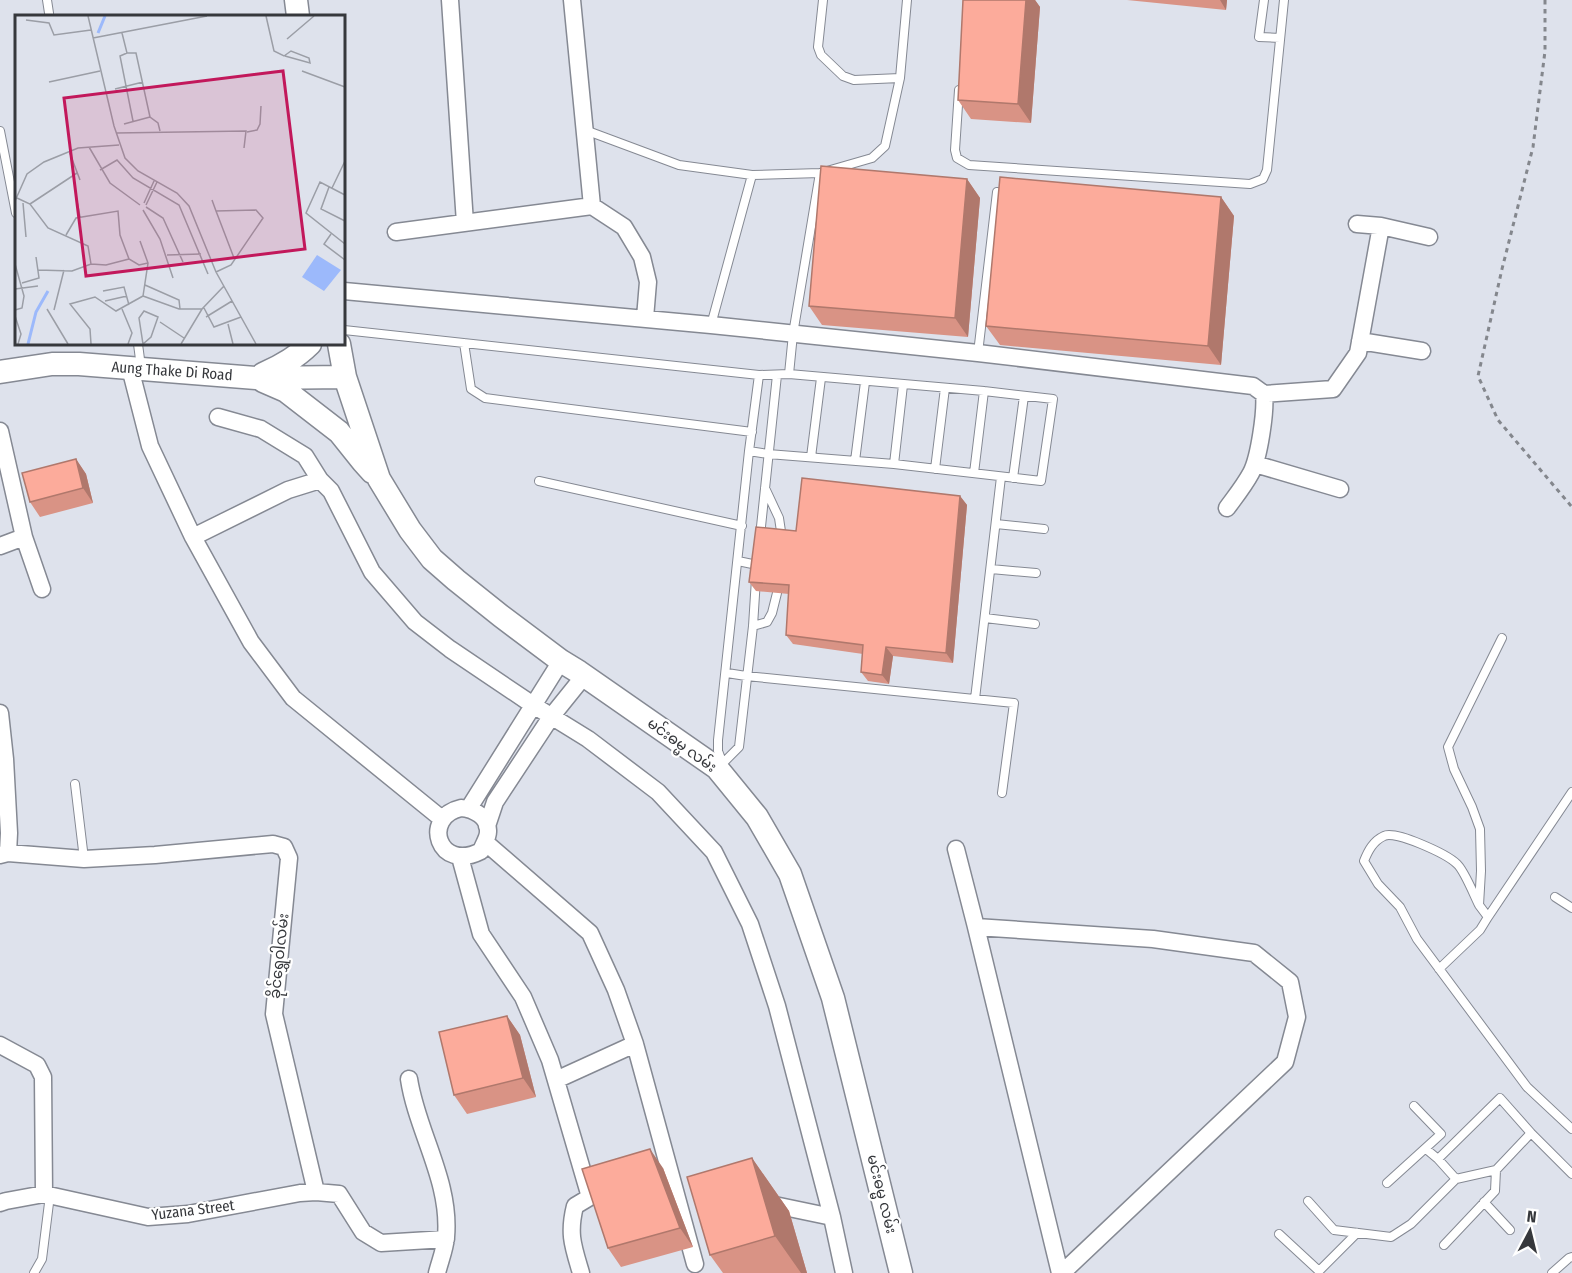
<svg xmlns="http://www.w3.org/2000/svg" width="1572" height="1273" font-family="'Fira Sans Condensed','Noto Sans Myanmar',sans-serif">
	<rect width="100%" height="100%" fill="#dee2ec"/>
	<g fill="none" stroke-linecap="round" stroke-linejoin="round">
		<defs>
			<path id="service" d="M47,0L49,13
				M823,0L818,47L821,55L843,76L854,80L900,78
				M1264,0L1259,37L1280,38
				M959,90L955,150L957,158L969,165L1250,184L1263,179L1267,170L1284,0
				M585,130L679,165L752,175
				M0,131L16,213
				M711,325L752,175L820,173
				M344,330L759,375L789,374L984,391L1053,399L1041,481L894,464L768,454L749,451
				M464,343L471,389L485,398L752,432
				M138,344L141,367
				M978,353L997,192
				M789,374L793,334L820,173L872,158L885,146L900,78L907,0
				M811,457L821,378
				M855,461L865,382
				M894,464L903,385
				M935,469L945,388
				M974,473L984,391
				M1013,478L1024,396
				M539,481L742,526
				M765,488L779,518L782,538
				M996,524L1044,529
				M760,536L777,375
				M738,561L757,565
				M991,569L1036,573
				M985,618L1035,624
				M753,626L767,622L772,613L777,593
				M727,673L746,676L1014,703L1002,793
				M975,699L1001,477
				M723,763L739,747L753,626L756,579
				M724,767L718,751V740L749,451L759,375
				M75,784L84,859
				M1555,897L1572,908
				M1479,905C1474,895 1464,870 1457,864C1447,854 1395,830 1384,836C1373,841 1368,851 1364,861L1378,884L1400,907L1417,939L1527,1087L1572,1129
				M1488,917L1572,792
				M1439,969L1480,930L1488,917L1479,905L1481,871L1480,829L1472,807L1454,769L1448,747L1502,638
				M1426,1149L1438,1159L1456,1179
				M1438,1159L1500,1098L1531,1133L1572,1174
				M1387,1183L1441,1134L1414,1106
				M1308,1201L1334,1230L1391,1237L1411,1224L1456,1179L1496,1170L1531,1133
				M1484,1202L1510,1230
				M1279,1234L1319,1271L1357,1233
				M1444,1245L1495,1191L1496,1170
				M34,1273L42,1259L50,1195
				M1552,1273L1569,1258L1572,1257"/>
			<path id="minor" d="M450,0L465,223
				M572,0L592,206
				M1357,224L1381,226L1429,237
				M396,232L592,206L624,227L642,257L648,282L645,318
				M344,291L711,325L978,353L1253,386L1264,394C1266,411 1259,458 1251,473C1244,486 1235,497 1227,508
				M1360,341L1422,351
				M130,368L150,446L193,537L251,642L293,698L442,819
				M1264,394L1333,389L1358,353L1381,226
				M218,417L261,429L305,456L320,480
				M0,431L24,537L42,589
				M1255,464L1340,489
				M193,537L288,490L320,480L331,491L372,572L415,622L450,649L533,705L588,739L658,792L714,852L750,924L777,1006L832,1217L844,1273
				M0,546L24,537
				M0,713L5,759L9,833L8,853
				M461,808C474,809 489,817 488,832C488,838 483,845 481,851C438,873 421,817 461,808Z
				M469,808L561,661
				M487,826L495,802L551,717L584,676
				M485,842L590,933L616,990L635,1044L695,1264
				M956,849L976,927L1153,939L1254,953L1290,982L1297,1017L1285,1062L1062,1273
				M0,855L8,853L84,859L155,855L273,844L284,847L289,858L274,1014L316,1192
				M460,857L481,934L523,997L550,1060L590,1197
				M976,927L1060,1273
				M0,1045L37,1065L43,1077L44,1194
				M409,1079C417,1132 451,1181 446,1237C445,1249 440,1261 437,1273
				M556,1080L635,1044
				M0,1203L6,1201L44,1194L148,1217L188,1214L300,1193L316,1192L339,1194L363,1232L381,1243L446,1239
				M765,1203L832,1217
				M581,1273C573,1246 568,1234 575,1206L590,1197L601,1195"/>
			<path id="secondary" d="M296,0L298,16
				M339,344L345,377L379,479L410,530L432,559L456,580L501,616L561,661L579,672L717,768L757,817L790,874L833,998L901,1273
				M0,372L52,364H79L256,378L345,377
				M263,374C281,366 296,358 310,344
				M263,381L286,391L339,432L363,462L372,472"/>
		</defs>
		<!-- service casing -->
		<use href="#service" stroke="#858993" stroke-width="10"/>
		<!-- minor casing -->
		<use href="#minor" stroke="#858993" stroke-width="19"/>
		<!-- secondary casing -->
		<use href="#secondary" stroke="#858993" stroke-width="25"/>
		<!-- path -->
		<path stroke="#84878d" stroke-width="3" stroke-dasharray="4.5 4.5" stroke-linecap="butt" d="M1545,0V51L1533,147L1502,269L1478,376L1498,420L1572,507"/>
		<!-- service -->
		<use href="#service" stroke="#fff" stroke-width="8"/>
		<!-- minor -->
		<use href="#minor" stroke="#fff" stroke-width="16"/>
		<!-- secondary -->
		<use href="#secondary" stroke="#fff" stroke-width="22"/>
	</g>
	<!-- wall -->
	<path fill="#d99385" d="M963,0H1035L1040,7L1031,123L971,119L958,100Z
		M1127,0H1227L1226,10Z
		M967,179L980,198L968,337L822,325L809,306Z
		M1221,197L1234,216L1221,365L1000,345L986,326Z
		M76,459L86,474L93,503L40,517L30,502Z
		M960,496L967,505L953,663L893,656L889,684L868,681L861,672L863,654L793,644L786,635L789,594L756,591L749,582L796,531Z
		M507,1016L520,1035L536,1097L467,1114L454,1095Z
		M752,1158L789,1211L807,1273H723L710,1255Z
		M663,1168L693,1247L621,1267L608,1248Z"/>
	<!-- shaded-wall -->
	<path fill="#b0786c" d="M1026,0H1035L1040,7L1031,123L1018,104Z
		M1220,0H1227L1226,10Z
		M967,179L980,198L968,337L955,318Z
		M1221,197L1234,216L1221,365L1208,346Z
		M76,459L86,474L93,503L83,488Z
		M960,496L967,505L953,663L946,653Z
		M886,647L893,656L889,684L882,675Z
		M507,1016L520,1035L536,1097L523,1078Z
		M650,1149L663,1168L693,1247L680,1228Z
		M752,1158L789,1211L807,1273H801L775,1236Z"/>
	<!-- building -->
	<path fill="#fcab9b" stroke="#b0786c" stroke-width="1.5" d="M963,0H1026L1018,104L958,100Z
		M821,166L967,179L955,318L809,306Z
		M1000,177L1221,197L1208,346L986,326Z
		M76,459L83,488L30,502L22,473Z
		M802,478L960,496L946,653L886,647L882,675L861,672L863,645L786,635L789,585L749,582L756,527L796,531Z
		M507,1016L523,1078L454,1095L439,1032Z
		M650,1149L680,1228L608,1248L582,1169Z
		M752,1158L775,1236L710,1255L687,1177Z"/>
	<g text-anchor="middle" stroke-width="4.5" stroke-linejoin="round" paint-order="stroke">
		<!-- street labels -->
		<g font-size="15" fill="#36383c" stroke="#fff">
			<text transform="translate(172 371) rotate(4)" y="5">Aung Thake Di Road</text>
			<text transform="translate(682 745) rotate(36)" y="5">မင်းဓမ္မ လမ်း</text>
			<text transform="translate(279 956) rotate(-84)" y="5">ခိုင်ရွှေဝါလမ်း</text>
			<text transform="translate(882 1194) rotate(76)" y="5">မင်းဓမ္မ လမ်း</text>
			<text transform="translate(193 1210) rotate(-7)" y="5">Yuzana Street</text>
		</g>
	</g>
	<!-- overview -->
	<g transform="translate(15 15)">
		<rect width="330" height="330" fill="#dee2ec"/>
		<path d="M302,240L326,255L309,276L287,262Z" fill="#9cb9fb"/>
		<path fill="none" stroke="#9cb9fb" stroke-width="3" d="M83,18L90,1M13,329L21,297L33,276"/>
		<path fill="none" stroke="#9b9ea6" stroke-width="1.5" d="M73,1L99,111L110,143L123,156L162,178L174,191L201,257L241,329M251,1L259,36L269,41L276,36L294,43L295,48L270,41M11,5L34,8L39,20L76,15M107,18L112,38L105,41L118,106M78,23L192,1M272,24L299,1M112,38H121L135,102L143,108L145,116M287,56L330,72M34,67L85,56M100,74L128,67M109,109L135,102M232,117L242,115L245,109L246,91M101,118L231,116L229,133M74,132L95,168L125,190M54,136L65,165M85,155L102,145L118,163L164,190L193,259M314,172L306,194L330,206M317,173L330,146M330,180L305,167L291,198L330,229M61,181L65,202M2,183L15,189L33,213L73,231L76,249M197,185L201,196L241,195L248,203L216,250L201,257M0,186L12,159L29,147L63,133L104,130M8,188L11,222M129,188L139,166M15,189L62,158M131,190L142,167M131,192L148,203L168,247M128,195L145,224L158,263M201,196L219,243M316,219L309,229L330,245M51,220L61,203L103,196L105,220L114,244L124,250L133,248M125,226L133,248L128,281M152,240L186,239M0,249L9,281L7,293L0,295M23,255L57,256L76,249L91,250L114,244M7,268L24,263L21,242M130,270L164,285L165,294M0,274L23,271M88,276L109,272L114,290M128,281L164,294H187M90,286L112,281M189,293L199,312L226,302M32,294L53,329M107,294L117,318L113,329M39,295L49,255M129,296L143,302L136,322L128,329L124,303ZM0,301L6,319L3,329M191,302L217,286M145,307L169,323M213,309L218,329M76,329L75,314L55,289L80,282L101,296L128,281M166,329L187,294L209,271"/>
		<path fill="#c2185b" fill-opacity="0.15" stroke="#c2185b" stroke-width="3" d="M268,56L290,234L71,261L49,83Z"/>
		<rect width="330" height="330" fill="none" stroke="#36383c" stroke-width="3"/>
	</g>
	<!-- north arrow -->
	<g transform="translate(1530 1231) rotate(7)" stroke="#ffffff" stroke-width="4.5" paint-order="stroke">
	<path d="M0-4.5L10 22L0 15L-10 22Z" fill="#36383c"/>
	<text y="-9" font-size="16" font-weight="bold" text-anchor="middle" fill="#36383c">N</text>
	</g>
</svg>
